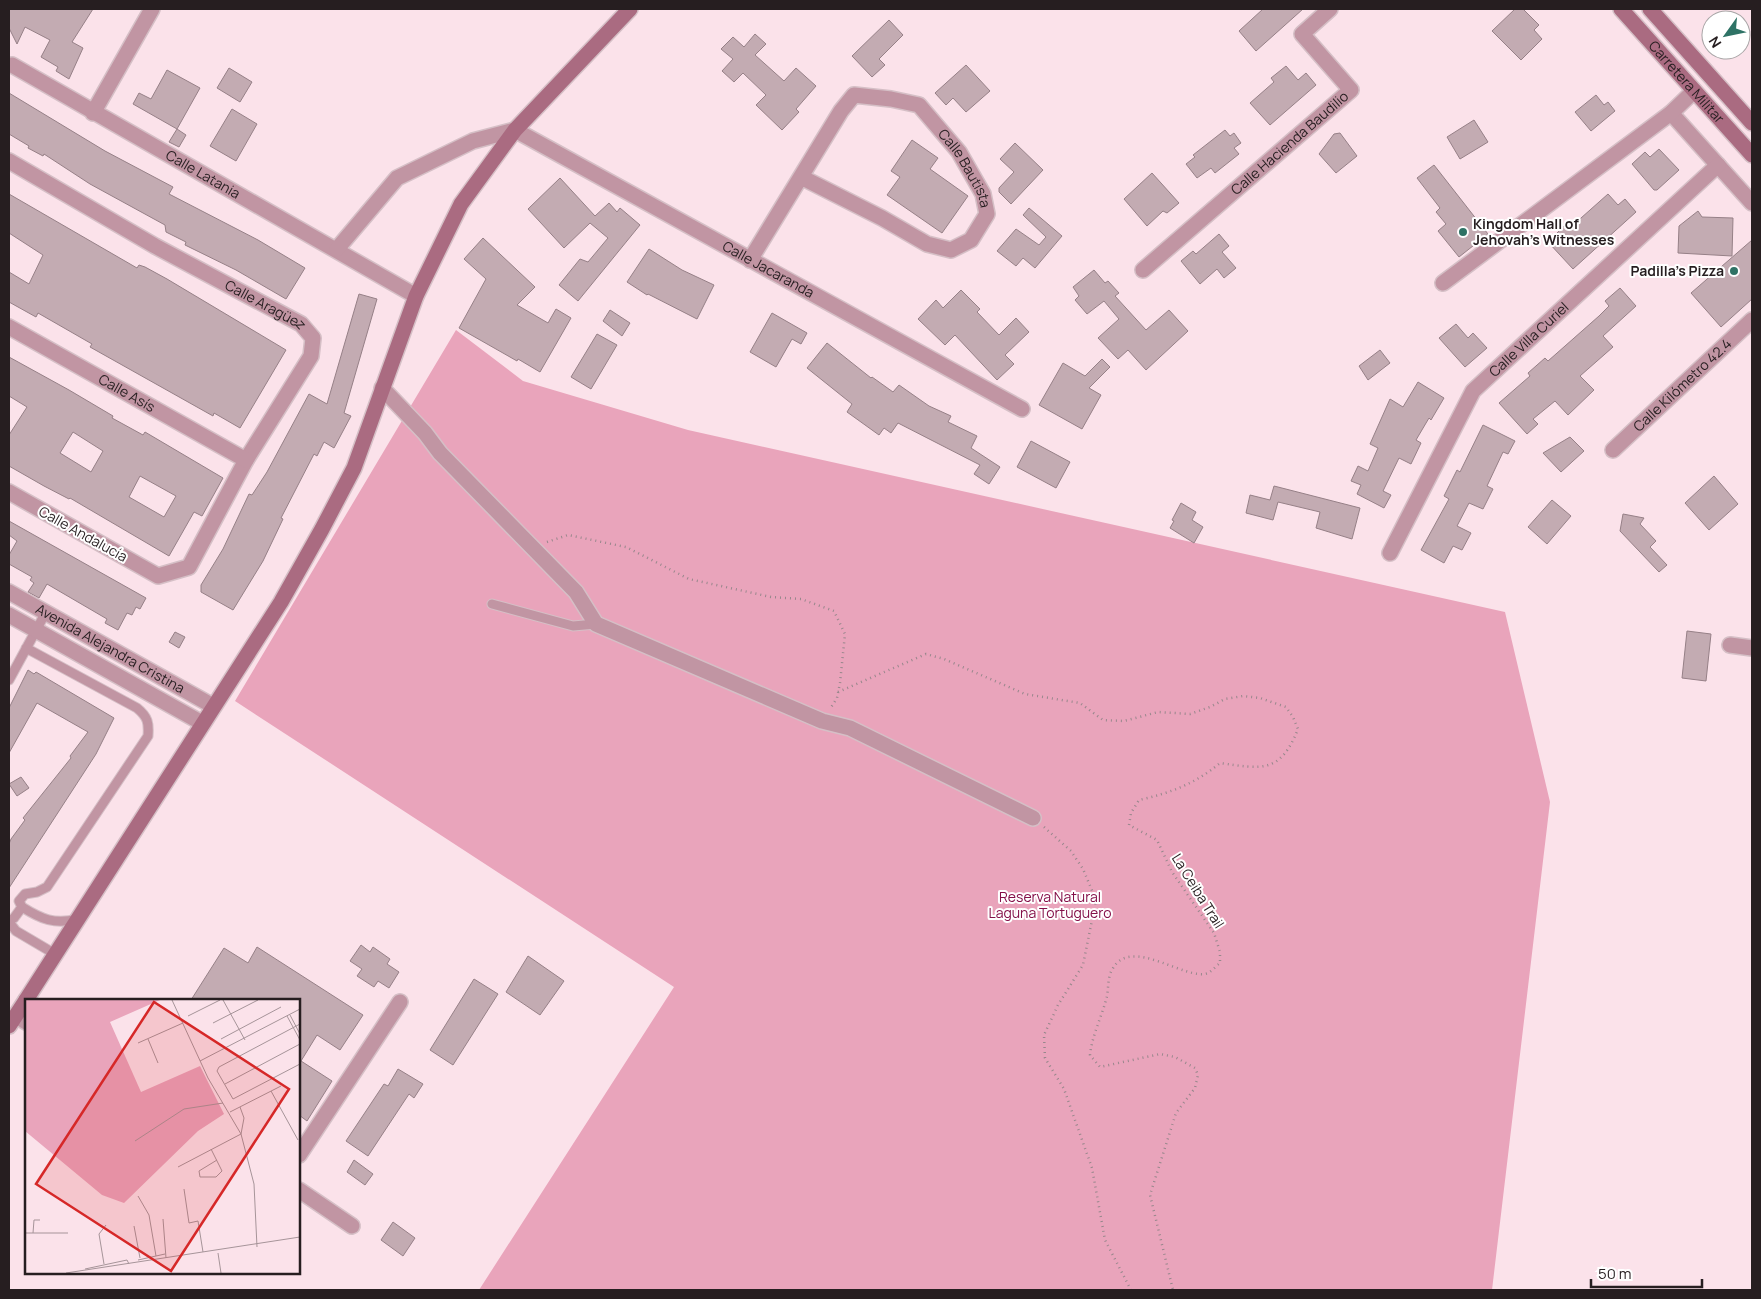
<svg xmlns="http://www.w3.org/2000/svg" width="1761" height="1299" font-family="Manrope,sans-serif">
	<rect width="100%" height="100%" fill="#fbe2ea"/>
	<!-- green -->
	<path fill="#e9a4bb" d="M456,330L523,381L688,430L1505,612L1550,802L1492,1290H479L674,987L235,701Z"/>
	<!-- building -->
	<path fill="#c3abb2" stroke="#968087" fill-rule="evenodd" d="M9,9H93L72,42L83,48L69,79L56,71L58,67L41,57L50,40L25,27L17,44L9,28Z
		M1263,9H1303L1256,51L1239,31Z
		M1515,9H1523L1539,25L1534,30L1542,39L1521,60L1492,31Z
		M889,20L903,35L879,59L885,65L872,77L852,56Z
		M755,34L766,44L755,55L784,81L796,68L816,86L796,109L799,112L782,130L756,105L766,95L743,73L734,82L722,71L733,59L721,49L733,37L744,47Z
		M966,65L990,91L966,112L953,98L946,105L935,93Z
		M1286,66L1298,80L1306,73L1316,85L1270,125L1250,103L1274,82L1271,78Z
		M229,68L252,82L240,102L217,88Z
		M167,70L200,88L177,129L186,135L179,147L169,142L177,129L133,104L139,93L151,99Z
		M9,93L105,151L173,187L169,194L258,240L305,268L286,299L236,270L185,245L186,242L166,232L165,225L90,184L44,154L43,156L28,148L29,146L9,134Z
		M1596,95L1604,105L1608,102L1615,111L1591,131L1575,112Z
		M232,109L257,124L236,161L210,146Z
		M1474,120L1488,142L1460,159L1447,137Z
		M1225,130L1230,136L1234,133L1241,143L1234,148L1239,154L1215,173L1211,168L1197,178L1186,164L1195,157L1193,155Z
		M1340,133L1357,156L1336,173L1319,154L1334,134Z
		M912,140L938,158L930,169L968,196L942,233L887,195L900,177L891,171Z
		M1015,143L1043,170L1011,204L999,192V188L1014,172L1000,159Z
		M1659,149L1679,170L1657,190H1654L1632,164L1645,152L1650,157Z
		M1434,165L1488,234L1459,257L1438,231L1446,224L1436,212L1440,208L1417,178Z
		M1152,173L1179,203L1167,213L1163,211L1147,226L1124,199Z
		M560,178L595,216L609,203L617,212L620,208L640,225L578,301L559,285L580,259L588,262L608,238L590,223L564,248L528,209Z
		M9,194L137,268L139,265L145,267L167,279L286,350L240,428L214,413L213,416L90,347L92,344L38,313L36,317L9,302V272L29,284L43,255L9,233Z
		M1608,194L1618,205L1625,199L1636,212L1573,269L1548,242L1568,222L1572,226Z
		M1029,208L1062,236L1035,268L1023,258L1016,266L997,251L1016,229L1039,245L1046,237L1023,215Z
		M1698,211L1702,217L1733,218L1732,256L1678,253L1679,226Z
		M1219,234L1229,246L1222,252L1236,268L1224,278L1217,269L1200,284L1181,261L1193,251L1196,254Z
		M483,238L535,287L517,305L548,323L556,309L571,318L540,372L518,359L517,361L459,328L486,279L464,259Z
		M1752,240V299L1721,327L1691,293Z
		M649,249L682,270L714,285L697,319L648,294L647,295L627,282Z
		M1094,270L1105,283L1108,281L1119,293L1115,296L1146,330L1169,310L1188,331L1146,370L1128,350L1118,359L1098,338L1119,319L1104,301L1087,314L1075,300L1079,296L1073,287Z
		M1620,288L1636,306L1603,336L1613,347L1580,376L1594,390L1568,415L1555,401L1533,419L1538,424L1527,434L1499,403L1530,376L1528,373L1545,358L1548,361L1599,316L1609,306L1605,301Z
		M961,290L980,309L977,312L999,335L1016,318L1029,332L1005,355L1014,364L997,380L955,335L945,345L918,319L936,300L943,308Z
		M359,294L377,299L344,413L351,416L334,448L324,442L317,456L314,454L281,518L283,519L263,561L233,610L201,592V585L223,549L249,494L252,495L267,472L309,394L327,404Z
		M610,310L630,323L622,336L603,321Z
		M772,313L807,333L801,344L792,339L776,367L750,352Z
		M1456,324L1468,338L1473,333L1487,348L1465,367L1439,338Z
		M597,334L617,345L591,389L571,377Z
		M827,343L871,378L872,377L893,392L899,385L929,406L951,416L948,422L977,436L971,448L1000,467L989,484L974,474L980,465L898,423L891,433L884,428L879,435L847,412L852,404L807,368Z
		M1380,350L1390,363L1368,380L1359,366Z
		M9,357L69,390L113,416L112,418L143,435L145,432L223,478L202,516L194,512L169,556L70,498L69,499L44,486L9,466V435L27,407L9,396ZM73,432L103,451L91,472L60,453ZM140,476L176,496L164,517L129,497Z
		M1102,359L1110,367L1089,388L1101,395L1082,429L1039,405L1063,363L1085,376Z
		M1418,382L1444,398L1431,420L1429,418L1416,440L1421,443L1411,464L1399,458L1383,491L1391,495L1384,508L1357,494L1361,485L1351,481L1358,466L1368,471L1378,448L1370,444L1390,399L1403,407Z
		M1483,425L1515,441L1508,454L1503,452L1487,486L1493,489L1483,509L1469,503L1457,526L1471,533L1462,550L1453,546L1444,563L1421,550L1449,499L1444,496L1457,470L1460,472Z
		M1570,437L1584,451L1561,472L1543,453Z
		M1031,441L1070,462L1056,488L1017,467Z
		M1714,476L1738,504L1709,530L1685,503Z
		M1274,486L1360,508L1352,539L1316,528L1320,512L1278,502L1273,520L1246,513L1250,495L1270,500Z
		M1552,500L1571,516L1547,544L1528,527Z
		M1181,503L1196,512L1192,520L1203,527L1194,543L1170,528L1174,521L1172,520Z
		M1623,514L1644,518L1640,524L1656,541L1650,547L1667,565L1659,572L1620,531Z
		M9,521L146,598L140,609L136,607L132,615L127,613L118,630L105,623L107,619L47,584L39,598L28,592L34,583L30,580L32,577L9,564V555L17,541L9,535Z
		M1687,631L1711,634L1706,681L1682,678Z
		M175,632L185,637L179,648L169,642Z
		M28,670L34,674L36,672L114,718L96,754L9,888V844L11,839L25,820L23,818L71,758L70,756L88,732L37,703L9,753V708Z
		M21,777L29,788L17,796L9,784Z
		M361,945L370,952L373,947L390,959L387,964L399,972L389,988L378,981L374,987L357,976L362,969L350,961Z
		M257,947L363,1015L340,1050L317,1035L301,1061L332,1081L307,1121L299,1115V1000H191L224,948L248,963Z
		M528,956L564,981L540,1015L506,992Z
		M474,979L498,994L453,1065L430,1050Z
		M398,1069L423,1084L414,1098L409,1094L368,1156L346,1141L384,1084L388,1086Z
		M354,1160L373,1174L365,1185L347,1172Z
		M393,1222L415,1238L403,1256L381,1240Z"/>
	<g fill="none" stroke-linecap="round" stroke-linejoin="round">
		<defs>
			<path id="lane" d="M492,604L573,626L596,624
				M9,680L46,612
				M22,907C41,919 55,925 77,919
				M9,921L14,918L22,907L19,901L25,894L37,892L47,887L148,736C149,723 148,717 137,708L26,648
				M9,922L16,931L55,954"/>
			<g id="street">
				<path id="s1" d="M12,65L416,296"/>
				<path d="M93,113L152,9"/>
				<path d="M1671,113L1752,203"/>
				<path id="s2" d="M9,161L155,246L301,324L313,338L311,356L246,460L189,567L158,576L9,492"/>
				<path id="s3" d="M337,249L397,178L473,141L515,130L1022,409"/>
				<path id="s4" d="M750,260L841,111L854,95L891,99L919,105L959,152L983,194L987,214L971,240L951,250L927,244L882,218L801,177"/>
				<path id="s5" d="M1143,270L1351,90L1302,34L1330,9"/>
				<path d="M1443,283L1671,113L1694,91"/>
				<path id="s6" d="M9,327L246,460"/>
				<path d="M382,388L425,433L440,453L576,592L596,624L822,721L850,728L1033,818"/>
				<path id="s7" d="M1613,450L1752,320"/>
				<path id="s8" d="M1390,553L1473,391L1718,165"/>
				<path id="s9" d="M9,592L213,706"/>
				<path d="M9,615L202,723"/>
				<path d="M1730,645L1752,648"/>
				<path d="M17,1016L26,1022"/>
				<path d="M299,1155L400,1002"/>
				<path d="M299,1190L352,1226"/>
			</g>
			<g id="secondary">
				<path id="s10" d="M1621,9L1752,155"/>
				<path d="M1650,9L1752,123"/>
				<path d="M26,1000L281,602L322,529L354,468L416,296L461,204L515,130L630,9"/>
				<path d="M9,1026L26,1000"/>
			</g>
		</defs>
		<!-- lane casing -->
		<use href="#lane" stroke="#d5bfc6" stroke-width="11"/>
		<!-- street casing -->
		<use href="#street" stroke="#d5bfc6" stroke-width="18"/>
		<!-- secondary casing -->
		<use href="#secondary" stroke="#d5bfc6" stroke-width="18"/>
		<!-- path -->
		<path stroke="#98878c" stroke-width="2.5" stroke-dasharray="1 4" stroke-linecap="butt" d="M547,542L568,535L626,547L689,579L771,597L801,599L834,611L845,634L840,683L837,698L830,709
			M838,692L926,654L944,659L1025,694L1080,703L1103,720L1124,721L1158,712L1190,714L1210,707L1225,699L1243,696L1260,698L1286,707L1293,717L1298,729C1280,774 1262,769 1220,763C1195,784 1170,793 1139,800L1131,813L1129,825L1157,840L1172,872L1214,933L1220,952V963C1216,966 1212,971 1208,973C1186,982 1130,934 1112,970C1107,978 1109,991 1106,1000C1101,1018 1092,1036 1090,1055L1100,1067L1160,1054L1175,1057L1195,1068L1198,1075L1195,1088L1176,1113L1150,1195L1173,1290
			M1044,827L1071,851L1083,869L1096,900L1083,965L1058,1005L1044,1035L1045,1058L1064,1089L1092,1168L1105,1240L1131,1290"/>
		<!-- lane -->
		<use href="#lane" stroke="#c195a3" stroke-width="9"/>
		<!-- street -->
		<use href="#street" stroke="#c195a3" stroke-width="15"/>
		<!-- secondary -->
		<use href="#secondary" stroke="#aa6b81" stroke-width="15"/>
	</g>
	<!-- markers -->
	<g fill="#2e7265" stroke="#fff" stroke-width="2">
		<circle cx="1463" cy="232" r="5"/>
		<circle cx="1734" cy="271" r="5"/>
	</g>
	<g text-anchor="middle" stroke-width="4" stroke-linejoin="round" paint-order="stroke">
		<!-- street labels -->
		<g font-size="14" fill="#261e20" stroke="#fff">
			<text dy="5" stroke="none"><textPath href="#s10" startOffset="98">Carretera Militar</textPath></text>
			<text dy="5" stroke="none"><textPath href="#s5" startOffset="194">Calle Hacienda Baudilio</textPath></text>
			<text dy="5" stroke="none"><textPath href="#s4" startOffset="340">Calle Bautista</textPath></text>
			<text dy="5" stroke="none"><textPath href="#s1" startOffset="220">Calle Latania</textPath></text>
			<text dy="5" stroke="none"><textPath href="#s3" startOffset="510">Calle Jacaranda</textPath></text>
			<text dy="5" stroke="none"><textPath href="#s2" startOffset="294">Calle Aragüez</textPath></text>
			<text dy="5" stroke="none"><textPath href="#s8" startOffset="258">Calle Villa Curiel</textPath></text>
			<text dy="5" stroke="none"><textPath href="#s7" startOffset="95">Calle Kilómetro 42.4</textPath></text>
			<text dy="5" stroke="none"><textPath href="#s6" startOffset="135">Calle Asís</textPath></text>
			<text transform="translate(83 534) rotate(29)" y="5">Calle Andalucía</text>
			<text dy="5" stroke="none"><textPath href="#s9" startOffset="116">Avenida Alejandra Cristina</textPath></text>
			<text transform="translate(1198 891) rotate(58)" y="5">La Ceiba Trail</text>
		</g>
		<!-- poi labels -->
		<g font-size="14" font-weight="bold" fill="#261e20" stroke="#fff" text-anchor="start">
			<text x="1473" y="229">Kingdom Hall of<tspan x="1473" dy="16">Jehovah’s Witnesses</tspan></text>
			<text x="1724" y="276" text-anchor="end">Padilla's Pizza</text>
		</g>
		<!-- park labels -->
		<g font-size="14" fill="#841049" stroke="#fff">
			<text x="1050" y="902">Reserva Natural<tspan x="1050" dy="16">Laguna Tortuguero</tspan></text>
		</g>
	</g>
	<!-- overview -->
	<g transform="translate(25 999)">
		<rect width="275" height="275" fill="#fbe2ea"/>
		<path d="M0,1H135L85,23L116,93L175,67L199,115L173,132L99,204L77,196L0,132Z" fill="#e9a4bb"/>
		<path fill="none" stroke="#a69499" stroke-width="1" d="M147,1L183,79L216,135L229,185L232,248M198,1L220,41M265,16L275,35M163,17L195,1M262,17L275,41M188,24L233,1M275,25L194,68L192,72L208,100L275,65M123,40L133,64M196,40L256,8M113,44L158,24M175,62L275,10M200,85L275,45M246,92L273,141M205,113L256,87M110,142L159,110L198,104M186,150L197,172L191,178H175L174,172L192,161M153,168L216,135L219,119L215,108M159,190L164,224L173,222L178,253M113,197L124,216L131,257M138,220L141,259M109,227L115,259M0,234H43M8,234L9,221H15M193,254L196,274M113,261L140,255M79,265L74,235L81,226M60,270L102,261L104,265M41,274L275,238"/>
		<path fill="#d62828" fill-opacity="0.15" stroke="#d62828" stroke-width="2.5" d="M129,3L264,90L146,272L11,185Z"/>
		<rect width="275" height="275" fill="none" stroke="#261e20" stroke-width="2.5"/>
	</g>
	<!-- border -->
	<rect width="1761" height="1299" fill="none" stroke="#261e20" stroke-width="20"/>
	<!-- north arrow -->
	<g transform="translate(1726 35) rotate(237)"><circle r="24" fill="#ffffff" stroke="#a8a5a6"/>
	<path d="M0-4L9 19L0 12L-9 19Z" fill="#2e7265"/>
	<text y="-8" font-size="14" font-weight="bold" text-anchor="middle" fill="#261e20">N</text>
	</g>
	<!-- scale -->
	<path d="M1591 1279v8h111v-8" fill="none" stroke="#261e20" stroke-width="2.5"/>
	<text x="1598" y="1279" font-size="15" fill="#261e20" stroke="#ffffff" stroke-width="4" paint-order="stroke">50 m</text>
</svg>
